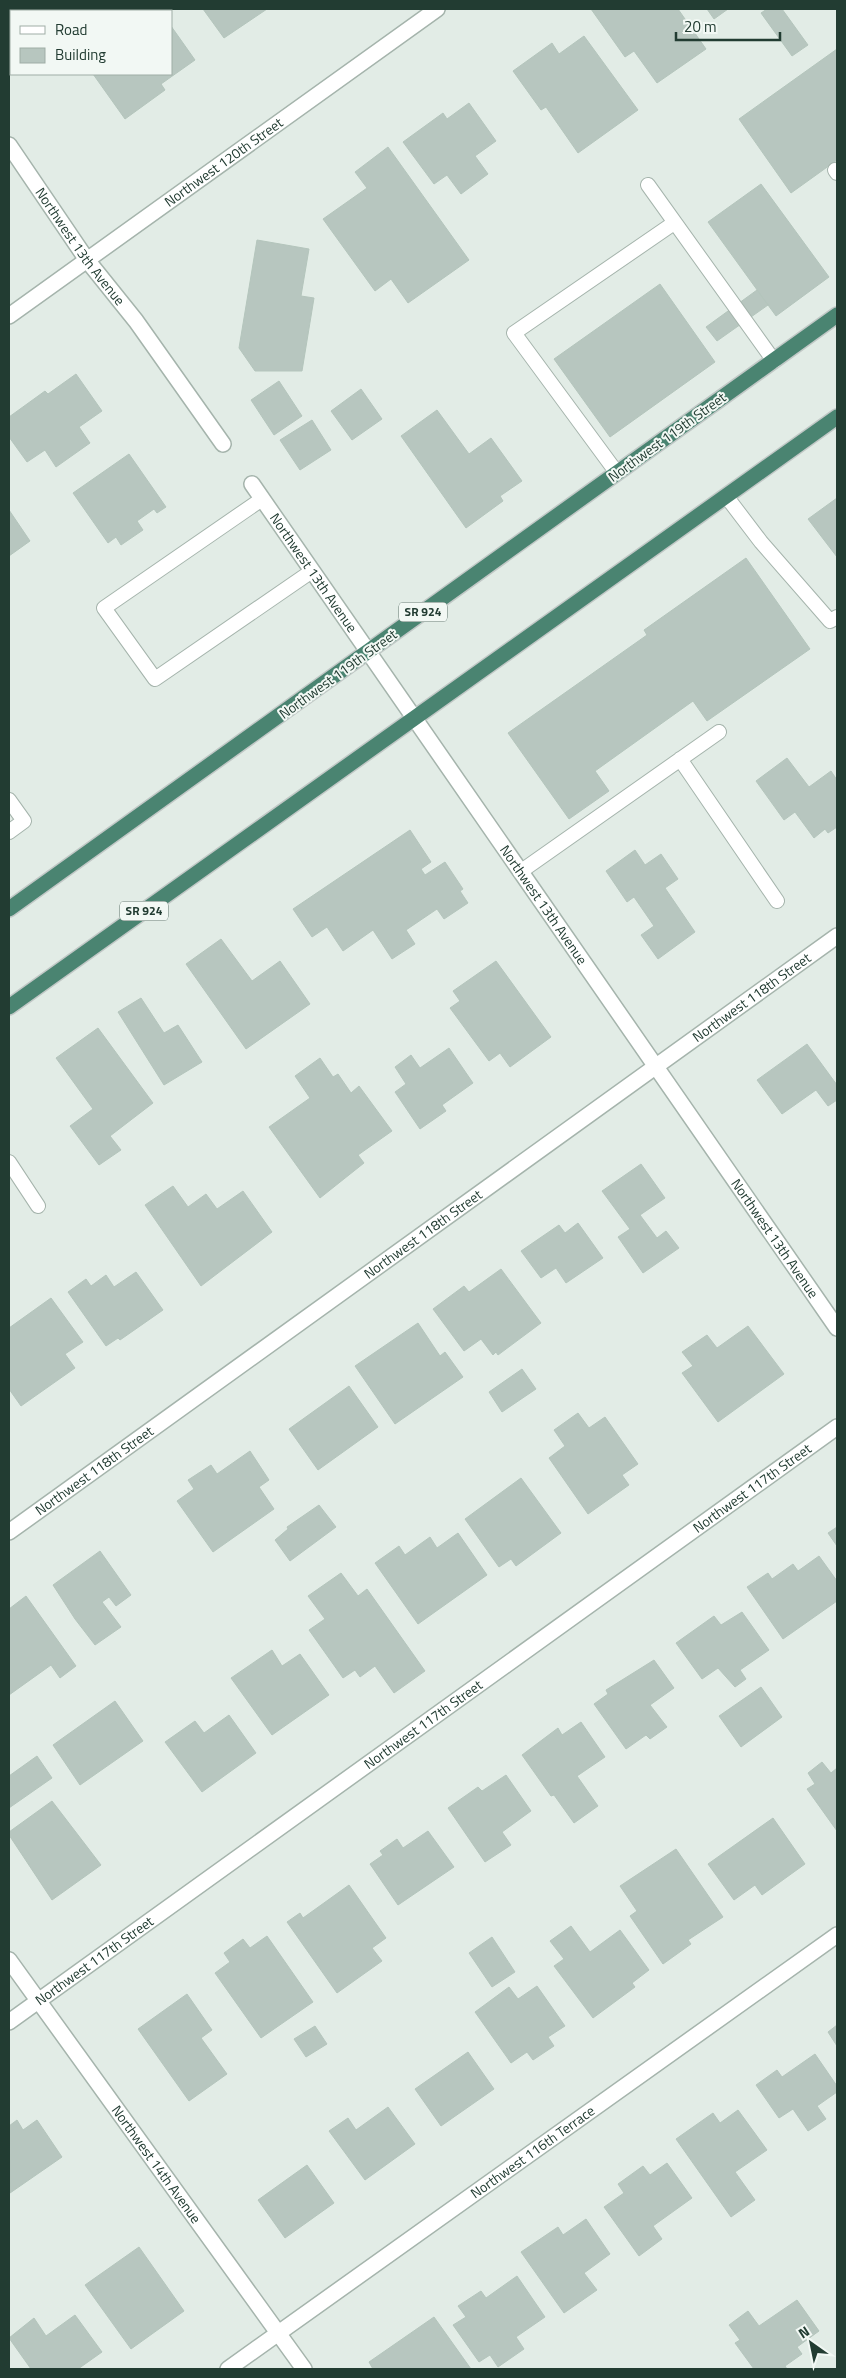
<svg xmlns="http://www.w3.org/2000/svg" width="846" height="2378" font-family="'Titillium Web',sans-serif">
	<rect width="100%" height="100%" fill="#e2ece6"/>
	<!-- building -->
	<path fill="#b7c6bf" stroke="#b4c5bc" d="M203,9H267L224,38Z
		M591,9H678L706,49L657,83L634,51L625,57Z
		M707,9H728L714,19Z
		M767,9H782L808,45L792,56L761,13Z
		M171,26L195,60L161,84L165,90L125,119L93,74H171Z
		M584,36L638,110L578,153L546,107L541,110L513,71L552,43L559,54Z
		M837,49V160L791,193L739,119Z
		M469,103L496,141L475,156L488,174L461,194L447,175L434,184L403,142L443,113L447,119Z
		M388,147L469,260L408,303L391,279L375,291L323,219L367,188L355,172Z
		M761,184L829,277L776,316L708,222Z
		M257,240L309,249L301,296L314,298L302,371H255L239,348Z
		M660,284L715,362L610,437L554,359Z
		M757,290L768,305L717,341L706,327Z
		M76,374L102,411L79,427L90,443L56,467L45,450L27,462L9,437V417L45,391L48,394Z
		M279,381L302,416L274,435L251,400Z
		M361,389L382,419L352,440L331,411Z
		M437,410L469,454L491,438L522,481L500,496L503,501L466,528L401,436Z
		M312,420L331,450L300,470L280,440Z
		M129,454L166,507L157,513L154,509L137,521L143,530L121,545L116,537L108,543L73,493Z
		M837,498V557L808,519Z
		M9,510L30,541L9,556Z
		M746,558L810,649L707,721L693,701L595,771L609,791L569,819L508,733L647,635L644,630Z
		M787,758L809,787L831,771L837,780V827L828,833L825,829L814,838L795,812L784,820L756,781Z
		M410,830L431,862L421,869L425,875L445,862L463,889L460,891L468,903L444,919L437,909L406,930L415,944L392,959L373,930L343,951L327,927L312,937L293,909Z
		M635,850L645,865L661,854L678,879L665,888L695,932L658,959L641,935L654,926L634,897L627,902L606,871Z
		M221,939L252,981L280,961L310,1004L246,1049L186,964Z
		M496,961L551,1037L510,1067L500,1053L489,1061L450,1008L460,1001L453,991Z
		M141,998L164,1033L178,1025L202,1062L164,1085L118,1012Z
		M98,1028L153,1103L110,1136L121,1150L99,1165L70,1126L93,1109L56,1058Z
		M807,1044L837,1085V1100L828,1106L816,1090L782,1114L757,1080Z
		M449,1048L473,1083L442,1105L446,1111L420,1129L395,1092L406,1084L395,1067L411,1055L420,1068Z
		M320,1058L333,1077L338,1074L351,1093L359,1086L392,1131L358,1155L364,1163L320,1198L269,1127L310,1098L295,1076Z
		M641,1164L665,1198L640,1215L657,1238L666,1231L679,1248L643,1273L618,1237L630,1229L602,1191Z
		M173,1186L188,1207L206,1194L217,1209L243,1191L272,1232L201,1286L145,1205Z
		M578,1223L603,1258L566,1283L556,1268L541,1278L521,1251L559,1225L565,1233Z
		M501,1269L541,1323L498,1355L496,1352L493,1355L481,1339L464,1351L433,1309L464,1286L469,1292Z
		M136,1272L163,1310L120,1340L118,1338L106,1346L68,1292L86,1279L91,1286L106,1275L114,1287Z
		M51,1298L83,1342L65,1354L75,1368L21,1406L9,1389V1328Z
		M418,1323L440,1356L445,1352L463,1377L395,1424L355,1366Z
		M748,1326L784,1374L718,1422L682,1373L693,1366L682,1352L707,1335L717,1348Z
		M522,1369L536,1389L502,1412L489,1392Z
		M349,1386L378,1427L318,1470L289,1429Z
		M578,1413L589,1428L605,1417L638,1464L622,1475L629,1485L588,1514L549,1458L565,1446L554,1430Z
		M250,1451L269,1480L259,1487L274,1509L213,1552L177,1501L194,1489L188,1480L211,1465L217,1474Z
		M521,1478L561,1533L516,1566L511,1559L499,1567L465,1519Z
		M319,1505L336,1527L290,1561L275,1540L288,1529L287,1527Z
		M837,1527V1546L828,1533Z
		M458,1533L487,1575L418,1624L375,1563L399,1546L405,1555L430,1537L437,1548Z
		M100,1551L131,1595L116,1606L109,1597L102,1602L121,1627L95,1645L75,1619L53,1585Z
		M819,1556L837,1581V1601L783,1639L747,1587L768,1573L772,1579L793,1564L798,1571Z
		M341,1573L358,1596L367,1589L425,1671L394,1693L375,1666L360,1677L355,1670L343,1678L309,1630L325,1619L308,1596Z
		M26,1596L76,1666L60,1678L51,1665L9,1695V1609Z
		M742,1612L769,1650L740,1670L746,1679L735,1687L718,1668L702,1679L676,1643L714,1616L721,1625Z
		M272,1650L282,1666L300,1654L329,1695L272,1735L231,1678Z
		M654,1660L674,1688L650,1705L667,1727L650,1739L646,1735L626,1749L594,1704L608,1694L606,1690Z
		M761,1687L782,1717L741,1747L719,1716Z
		M115,1701L143,1741L80,1785L53,1745Z
		M229,1715L256,1753L202,1792L165,1742L195,1721L204,1733Z
		M581,1722L605,1757L577,1776L598,1806L574,1823L554,1795L551,1796L522,1755L558,1728L562,1735Z
		M37,1756L52,1778L9,1808V1776Z
		M822,1762L831,1773L837,1768V1831L807,1789L815,1784L808,1773Z
		M506,1775L531,1811L502,1832L511,1845L485,1862L448,1808L478,1787L482,1791Z
		M52,1801L101,1865L52,1900L9,1835V1832Z
		M773,1818L805,1864L762,1895L755,1885L734,1900L708,1864Z
		M428,1831L454,1867L398,1905L370,1864L383,1855L380,1851L397,1839L403,1848Z
		M676,1849L723,1917L688,1940L691,1944L663,1964L630,1916L637,1911L620,1886Z
		M349,1885L386,1938L372,1948L382,1961L337,1993L287,1922L300,1913L303,1918Z
		M571,1926L590,1952L620,1930L649,1970L632,1983L635,1987L593,2018L554,1966L564,1959L550,1941Z
		M267,1936L313,2002L261,2038L215,1973L230,1962L224,1953L243,1939L250,1948Z
		M492,1937L515,1972L492,1987L469,1953Z
		M537,1986L565,2026L548,2037L554,2046L533,2060L527,2052L511,2063L475,2012L509,1987L518,1999Z
		M187,1994L212,2030L201,2038L227,2074L189,2101L138,2029Z
		M837,2025V2046L828,2032Z
		M315,2026L327,2044L306,2057L294,2039Z
		M468,2052L494,2089L441,2126L415,2089Z
		M815,2054L837,2086V2092L817,2106L826,2119L808,2131L793,2109L779,2118L756,2085L777,2070L782,2077Z
		M388,2107L415,2144L365,2180L329,2131L348,2118L356,2130Z
		M738,2110L767,2150L735,2172L755,2200L731,2217L676,2139L713,2113L720,2123Z
		M17,2120L23,2130L37,2120L62,2157L10,2193L9,2126Z
		M667,2163L692,2198L653,2226L662,2239L639,2256L604,2207L624,2193L618,2184L643,2166L650,2175Z
		M307,2165L334,2203L285,2238L258,2200Z
		M586,2219L610,2254L584,2273L597,2290L564,2313L521,2252L558,2227L563,2235Z
		M139,2247L184,2311L131,2349L85,2285Z
		M517,2276L545,2317L516,2337L524,2349L498,2367L490,2355L479,2362L453,2325L466,2317L458,2306L481,2291L486,2298Z
		M797,2300L819,2331L797,2347L802,2354L785,2366L787,2369H754L735,2343L740,2340L729,2325L748,2311L759,2326Z
		M75,2315L102,2352L78,2369H31L9,2338L34,2318L46,2336Z
		M434,2317L471,2369H373L369,2362Z"/>
	<g fill="none" stroke-linecap="round" stroke-linejoin="round">
		<defs>
			<path id="service" d="M835,170L837,173
				M648,185L774,361
				M617,473L514,333L674,223
				M726,496L761,542L830,621L837,617
				M262,499L104,608L155,679L312,571
				M680,759L777,901
				M9,800L24,821L9,832
				M520,872L719,732
				M9,1162L38,1206"/>
			<g id="minor">
				<path id="s1" d="M9,145L87,260L136,321L223,444"/>
				<path id="s2" d="M9,316L437,9"/>
				<path id="s3" d="M252,484L837,1328"/>
				<path id="s4" d="M9,1532L837,936"/>
				<path id="s5" d="M9,1960L304,2369"/>
				<path id="s6" d="M9,2022L837,1427"/>
				<path id="s7" d="M228,2369L837,1935"/>
			</g>
			<path id="trunk" d="M9,909L837,315
				M9,1007L837,417"/>
		</defs>
		<!-- service casing -->
		<use href="#service" stroke="#a5b4ac" stroke-width="16"/>
		<!-- minor casing -->
		<use href="#minor" stroke="#a5b4ac" stroke-width="18"/>
		<!-- trunk casing -->
		<use href="#trunk" stroke="#c1c8c6" stroke-width="18"/>
		<!-- service -->
		<use href="#service" stroke="#fff" stroke-width="14"/>
		<!-- minor -->
		<use href="#minor" stroke="#fff" stroke-width="15"/>
		<!-- trunk -->
		<use href="#trunk" stroke="#4a8471" stroke-width="15"/>
	</g>
	<g text-anchor="middle" stroke-width="4" stroke-linejoin="round" paint-order="stroke">
		<!-- shield labels -->
		<g fill="#f2f8f4" stroke="#60746c" stroke-width="1">
			<rect x="399" y="602.5" width="48" height="19" rx="4"/>
			<rect x="120" y="901.5" width="48" height="19" rx="4"/>
		</g>
		<g font-size="12" font-weight="bold" fill="#223c32">
			<text x="423" y="616">SR 924</text>
			<text x="144" y="915">SR 924</text>
		</g>
		<!-- street labels -->
		<g font-size="14" fill="#223c32" stroke="#f2f8f4">
			<text dy="5" stroke="none"><textPath href="#s2" startOffset="264">Northwest 120th Street</textPath></text>
			<text dy="5" stroke="none"><textPath href="#s1" startOffset="124">Northwest 13th Avenue</textPath></text>
			<text transform="translate(667 437) rotate(-36)" y="5">Northwest 119th Street</text>
			<text dy="5" stroke="none"><textPath href="#s3" startOffset="108">Northwest 13th Avenue</textPath></text>
			<text transform="translate(338 674) rotate(-36)" y="5">Northwest 119th Street</text>
			<text dy="5" stroke="none"><textPath href="#s3" startOffset="512">Northwest 13th Avenue</textPath></text>
			<text dy="5" stroke="none"><textPath href="#s4" startOffset="915">Northwest 118th Street</textPath></text>
			<text dy="5" stroke="none"><textPath href="#s4" startOffset="510">Northwest 118th Street</textPath></text>
			<text dy="5" stroke="none"><textPath href="#s3" startOffset="918">Northwest 13th Avenue</textPath></text>
			<text dy="5" stroke="none"><textPath href="#s4" startOffset="105">Northwest 118th Street</textPath></text>
			<text dy="5" stroke="none"><textPath href="#s6" startOffset="915">Northwest 117th Street</textPath></text>
			<text dy="5" stroke="none"><textPath href="#s6" startOffset="510">Northwest 117th Street</textPath></text>
			<text dy="5" stroke="none"><textPath href="#s6" startOffset="105">Northwest 117th Street</textPath></text>
			<text dy="5" stroke="none"><textPath href="#s7" startOffset="374">Northwest 116th Terrace</textPath></text>
			<text dy="5" stroke="none"><textPath href="#s5" startOffset="252">Northwest 14th Avenue</textPath></text>
		</g>
	</g>
	<!-- border -->
	<rect width="846" height="2378" fill="none" stroke="#223c32" stroke-width="20"/>
	<!-- legend -->
	<rect x="10" y="10" width="162" height="65" fill="#f2f8f4" stroke="#9fada6"/>
	<rect x="20" y="26" width="25" height="8" fill="#ffffff" stroke="#9fada6"/>
	<text x="55" y="35" font-size="15" fill="#223c32">Road</text>
	<rect x="20" y="48" width="25" height="15" fill="#b7c6bf" stroke="#9fada6"/>
	<text x="55" y="60" font-size="15" fill="#223c32">Building</text>
	<!-- north arrow -->
	<g transform="translate(811 2343) rotate(327)" stroke="#f2f8f4" stroke-width="4" paint-order="stroke">
	<path d="M0-4L9 19L0 12L-9 19Z" fill="#223c32"/>
	<text y="-8" font-size="14" font-weight="bold" text-anchor="middle" fill="#223c32">N</text>
	</g>
	<!-- scale -->
	<path d="M676 32v8h104v-8" fill="none" stroke="#223c32" stroke-width="2.5"/>
	<text x="684" y="32" font-size="15" fill="#223c32" stroke="#f2f8f4" stroke-width="4" paint-order="stroke">20 m</text>
</svg>
